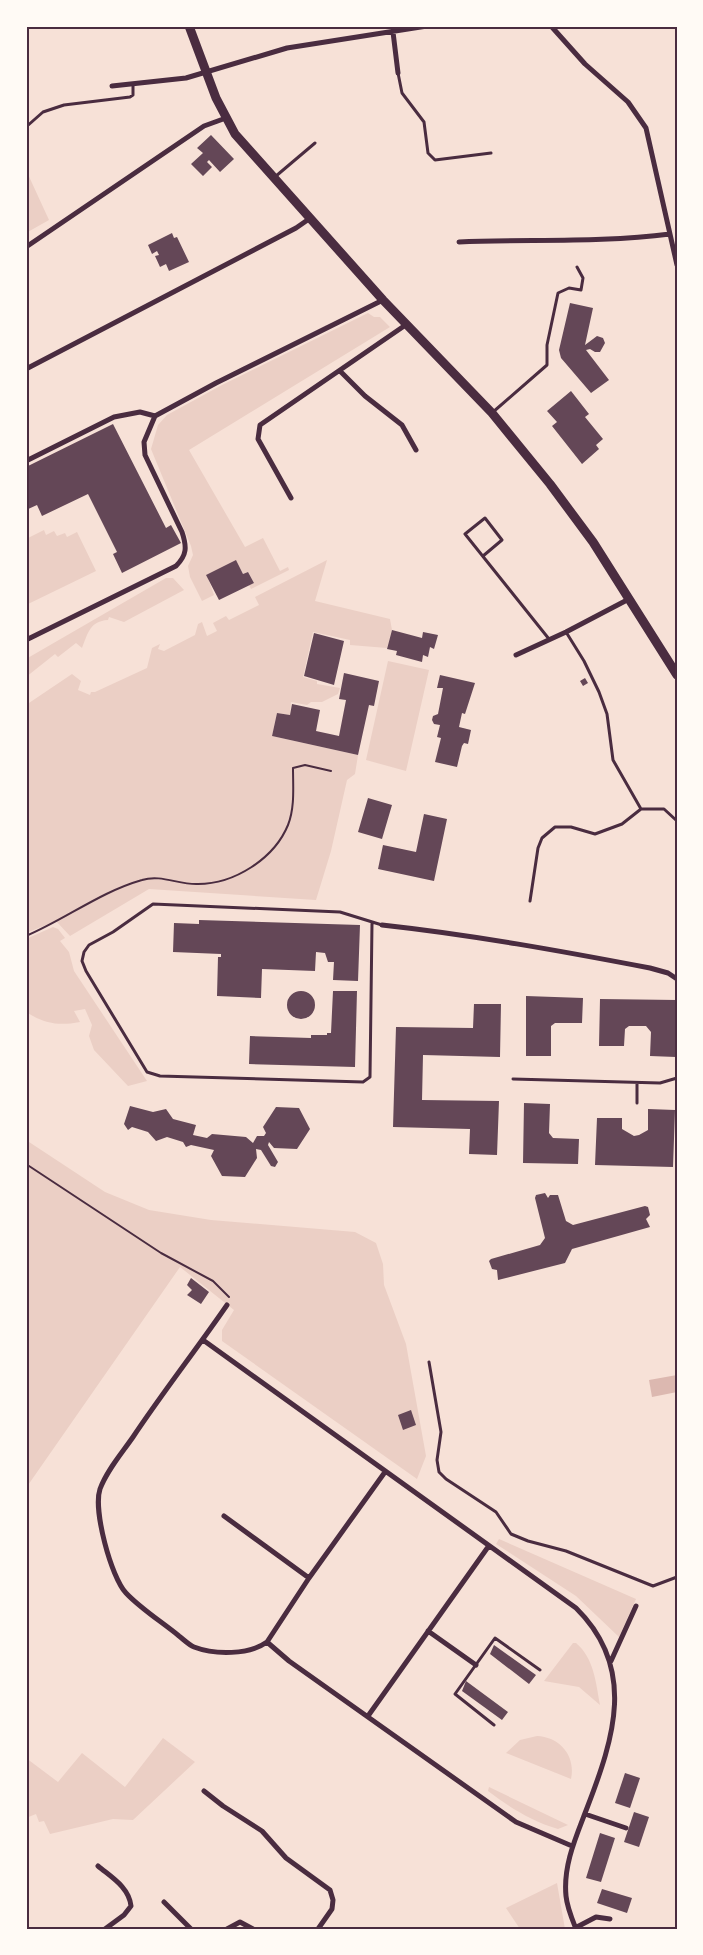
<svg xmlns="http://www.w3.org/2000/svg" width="703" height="1955" font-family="'PT Sans Narrow',sans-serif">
	<rect width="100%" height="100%" fill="#f7e1d7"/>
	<!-- green -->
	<path fill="#ebcfc5" d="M26,170L49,220L26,233Z
		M368,313L374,317H380L390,327L189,450L245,547L263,538L280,571L288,567L289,570L251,589L249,585L254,583L248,572L243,574L236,561L207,575L214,595L202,601L190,577L188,566L193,555L191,546L151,449L158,425L167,415L222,385Z
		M44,530L46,535L54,531L57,536L65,533L67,537L77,532L96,571L26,605V539Z
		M327,560L315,601L390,619L392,630L387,648L350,645V640L313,632L303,677L317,681V684L340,688L338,694L322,702H311L307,705L291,702L290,715L277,713L272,736L358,755L355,774L347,780L331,851L316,900L149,889L70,936L56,921L26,933V705L72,674L81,681L78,690L90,695L91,692H95L147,668L152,648L160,644L158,649L164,651L195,635L198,624L202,622L207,636L217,631L213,623L226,616L229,620L259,605L255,597Z
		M166,578H173L184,590L124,622L109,617L108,620C90,621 88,633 82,648L76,643L58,657L55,654L26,677V659Z
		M388,661L429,670L406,771L366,760Z
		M53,927L58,929L65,938L60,941L69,952L74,971L147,1081L128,1086L94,1050L89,1036L92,1025L85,1009L74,1011L80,1022C59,1026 45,1024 26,1012V939Z
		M26,1140L105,1192L149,1210L211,1220L355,1232L376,1243L383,1264L384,1285L406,1344L426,1456L417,1479L222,1341V1330L234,1310L180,1267L26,1488Z
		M499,1539L636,1599L619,1637L576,1596L496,1544Z
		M573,1643H576C594,1658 596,1683 600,1705L579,1687L544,1681Z
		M537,1736C560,1737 576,1756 571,1779L506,1753L520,1740Z
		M163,1738L195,1762L133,1820L113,1819L50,1834L44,1821L39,1822L36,1814L26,1818V1758L58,1782L82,1753L125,1787Z
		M489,1787L568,1825L558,1829C531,1821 509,1807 488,1791Z
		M557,1883L565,1929H520L506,1908Z"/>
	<!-- water -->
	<path fill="#dcb8b0" d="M677,1375V1392L652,1397L649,1380Z"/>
	<!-- building -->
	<path fill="#644757" d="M211,135L234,159L220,172L209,160L207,162L212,167L203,176L191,164L203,153L197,148Z
		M172,233L174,238L177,237L189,262L169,271L166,264L160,267L155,256L159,255L157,251L152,254L148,245Z
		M570,303L593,308L585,345L597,336L603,338L605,343L600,352H595L590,349L586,350L609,380L591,393L561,358L559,350Z
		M571,391L589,414L585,417L603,439L596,445L599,449L582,464L552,426L557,422L547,411Z
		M113,424L166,528L171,525L181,543L122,573L113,554L117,552L88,494L42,516L37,505L26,510V467Z
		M236,560L243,574L248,572L254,583L219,600L206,575Z
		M392,630L422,638L423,632L438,635L434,649L430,647L428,657L423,655L422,662L396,655L397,651L387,649Z
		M314,633L344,641L334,685L304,676Z
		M344,673L379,681L374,706L369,705L358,755L272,736L277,713L290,715L292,704L320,710L316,731L339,736L346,700L339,699Z
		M440,675L475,683L465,714L462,713L459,727L471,730L468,744L464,743L462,746L457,767L435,762L441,738L437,737L440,725L434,724L432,720L433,716L438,714L443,688H437Z
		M585,678L588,683L583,686L580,681Z
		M368,798L392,805L382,839L358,832Z
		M424,814L447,819L434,881L378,869L383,845L416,852Z
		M199,920L360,925L358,981L333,980L334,962H328L325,953L316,952L315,971L262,969L261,998L217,996L218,957H221V954L173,952L174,923L199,924Z
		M333,991H357L355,1067L249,1064L250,1036L311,1038V1035H327V1033H331Z
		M287 1005a14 14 0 1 1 28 0a14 14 0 1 1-28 0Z
		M526,996L583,998L582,1023H555L551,1026V1056H526Z
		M600,999L677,1000L676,1057L650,1056L651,1032L646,1026H629L625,1029L624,1046H599Z
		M474,1004H501L500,1057L423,1055L422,1100L499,1101L497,1155L469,1154L470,1129L393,1127L396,1027L473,1028Z
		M524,1103L550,1104L549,1133L553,1138L579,1139L578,1164L523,1163Z
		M130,1106L153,1112L166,1109L173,1119L196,1125L193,1135L207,1138L212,1134L246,1137L253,1143L257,1136H264L266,1133L263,1127L276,1107L299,1108L310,1129L297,1149L274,1148L269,1142L268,1145L278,1162L275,1167L271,1166L261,1150L256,1149L257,1158L245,1177L222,1176L211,1156L214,1150L191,1145L186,1147L183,1142L167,1137L156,1141L148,1132L132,1127L128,1130L124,1124Z
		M648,1109L675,1110L673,1167L595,1165L597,1118H622V1129L634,1136L639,1135L648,1130Z
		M545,1193L548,1198L550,1195H558L566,1221L573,1225L645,1206L648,1207L650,1215L646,1219L650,1227L572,1249L565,1263L498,1280L497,1270L492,1269L489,1261L491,1259L540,1245L545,1238L535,1198L536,1195Z
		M191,1278L209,1292L201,1304L187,1295L192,1290L187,1285Z
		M411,1410L416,1425L403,1430L398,1415Z
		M494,1645L536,1675L529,1684L490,1654Z
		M466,1681L508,1712L502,1720L462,1691Z
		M625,1773L640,1778L630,1808L615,1803Z
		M634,1812L649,1817L639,1847L624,1842Z
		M600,1833L615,1838L601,1882L586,1878Z
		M602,1889L632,1898L627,1913L597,1903Z"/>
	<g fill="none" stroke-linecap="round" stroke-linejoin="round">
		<!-- path -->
		<path stroke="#4a2c40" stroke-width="2" d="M26,936C66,919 100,892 142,880C161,874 179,885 198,884C234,884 274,859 288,825C295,807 293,787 293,768L305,765L331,771
			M26,1164L161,1253L213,1281L229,1297"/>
		<!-- service -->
		<path stroke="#4a2c40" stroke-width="3" d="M398,73L402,93L424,122L428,153L435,160L491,153
			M26,127L43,112L64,105L130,97L133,95V84
			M276,176L315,143
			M493,412L547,365V345L558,293L569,288L581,290L583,278L577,267
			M483,556L502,540L485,518L465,534L549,639
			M566,632L584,661L599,692L607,714L613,760L641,809
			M530,901L538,848L542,838L555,827H571L595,834L622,824L641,809H664L677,821
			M372,923L370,1077L363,1082L160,1076L147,1072L86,971L82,961L84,952L89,945L113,932L153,904L340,912L382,925
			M513,1079L660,1083L677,1078
			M637,1083V1103
			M429,1362L441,1432L437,1460L439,1472L446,1479L496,1512L511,1534L528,1541L566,1551L653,1586L677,1577
			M494,1725L455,1694L495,1638L540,1670"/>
		<!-- minor -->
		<path stroke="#4a2c40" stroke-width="5" d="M551,26L585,64L628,102L646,128L677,265
			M393,32L398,73
			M112,86L186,78L287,48L427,26
			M459,242C529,239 601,243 670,234
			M26,247L204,126L226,118
			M26,369L296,228L309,219
			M340,371L365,396L402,425L416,450
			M26,461L114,417L140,412L155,416
			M291,498L258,439L260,425L407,324
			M26,640L176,566C187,555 187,547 182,532L145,455L144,442L155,416L216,383L383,300
			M516,655L566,632L629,599
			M382,925C473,935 561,951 650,968L668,973L677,979
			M227,1305C196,1350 163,1392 133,1437C122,1453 107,1470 100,1489C93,1510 111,1577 126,1593C141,1609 162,1622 179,1636C183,1639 189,1645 194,1647C215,1655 249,1655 267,1642L289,1661L516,1822L572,1846
			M203,1340L576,1608C637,1668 614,1738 587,1808C576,1837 563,1865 566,1896C567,1907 572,1919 576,1929
			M224,1516L309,1578
			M428,1631L476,1665
			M267,1642L309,1578L385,1472
			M611,1661L636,1606
			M368,1716L488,1547
			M204,1791L223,1806L262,1831L286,1858L330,1890L333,1900L332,1909L318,1929
			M585,1814L626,1828
			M98,1866C111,1877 129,1887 131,1906L124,1915L105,1929
			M164,1902L191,1929
			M575,1928L596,1917L610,1919
			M227,1929L240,1922L253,1929"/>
		<!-- secondary -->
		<path stroke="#4a2c40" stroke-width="9" d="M189,26L216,98L235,134L383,300L492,413L550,484L593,542L677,675"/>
	</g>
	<!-- border -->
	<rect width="703" height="1955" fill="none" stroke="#fffaf5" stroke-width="55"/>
	<rect x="28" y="28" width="648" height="1900" fill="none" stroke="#4a2c40" stroke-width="2"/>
</svg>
